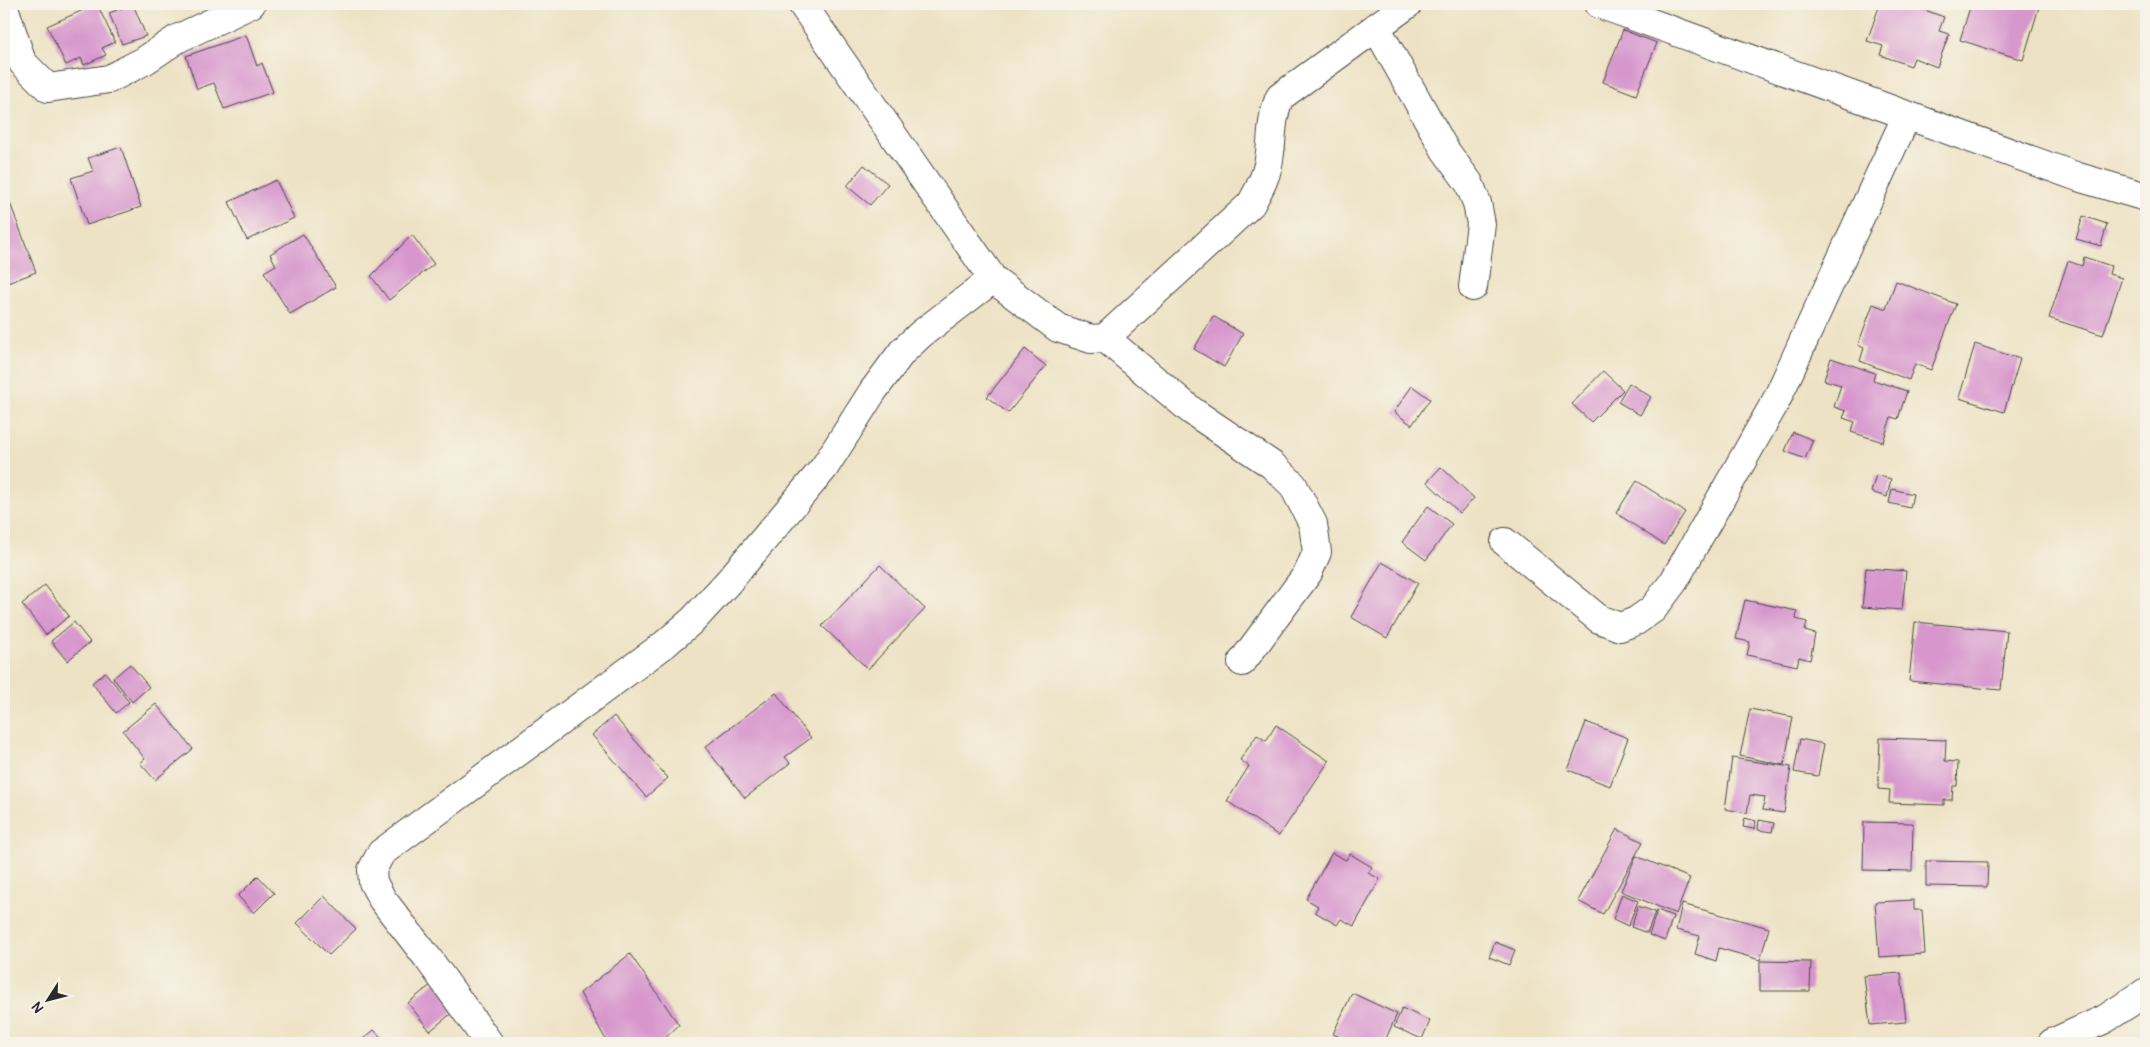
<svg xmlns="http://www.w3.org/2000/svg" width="2150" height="1047" font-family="Pangolin,sans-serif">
	<rect width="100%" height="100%" fill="#f7f3e8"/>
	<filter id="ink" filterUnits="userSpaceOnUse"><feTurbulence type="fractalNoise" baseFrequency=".02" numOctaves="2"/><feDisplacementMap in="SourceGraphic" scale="10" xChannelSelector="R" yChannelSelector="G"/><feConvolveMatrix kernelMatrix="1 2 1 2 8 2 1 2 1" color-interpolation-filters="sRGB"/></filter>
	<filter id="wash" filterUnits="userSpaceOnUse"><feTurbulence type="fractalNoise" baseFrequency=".0096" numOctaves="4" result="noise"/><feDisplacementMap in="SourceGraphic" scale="20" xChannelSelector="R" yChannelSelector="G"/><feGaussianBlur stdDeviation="1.12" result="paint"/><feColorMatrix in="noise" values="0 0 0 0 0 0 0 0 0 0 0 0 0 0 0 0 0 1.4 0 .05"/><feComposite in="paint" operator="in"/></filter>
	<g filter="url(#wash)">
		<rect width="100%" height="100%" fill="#ede2c4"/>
		<g id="blocks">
			<!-- building -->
			<path fill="#d797cd" d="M97,4L115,42L102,48L106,55L84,65L81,58L66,65L47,26Z
				M133,4L146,36L122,44L109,13Z
				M1880,4H1908L1944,17L1939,31L1949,34L1937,67L1914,58L1911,66L1880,55L1883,46L1867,41Z
				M1971,4H2040L2023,60L1960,40Z
				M1623,30L1657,43L1636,95L1603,82Z
				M246,35L257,66L262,63L273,92L224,109L214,83L197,89L186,56Z
				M121,147L141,207L87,225L71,178L93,171L88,158Z
				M864,165L888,184L870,205L847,186Z
				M276,180L294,218L247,240L229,202Z
				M4,187L36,272L5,284L4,279Z
				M2083,216L2107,224L2101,246L2076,239Z
				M303,234L336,287L290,314L264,272L276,265L270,254Z
				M412,235L434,264L389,300L371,276Z
				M2084,257L2111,266L2109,274L2122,278L2103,335L2049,318L2068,261L2082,266Z
				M1896,281L1956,304L1931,370L1915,364L1909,380L1860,361L1864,348L1858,345L1873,304L1886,309Z
				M1213,316L1243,334L1224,367L1194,349Z
				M1975,344L2020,359L2004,412L1959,398Z
				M1025,349L1046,366L1008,413L987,397Z
				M1831,358L1875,373L1873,380L1907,391L1898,419L1891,417L1883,442L1851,432L1855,422L1843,418L1846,411L1834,407L1841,385L1824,380Z
				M1603,371L1623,390L1591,422L1572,404Z
				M1629,383L1651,397L1640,415L1618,402Z
				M1412,386L1430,399L1412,425L1394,412Z
				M1793,432L1813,440L1805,459L1785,451Z
				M1441,467L1474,498L1460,513L1427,482Z
				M1876,475L1891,479L1887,497L1871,492Z
				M1637,481L1685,512L1664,545L1616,513Z
				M1892,489L1913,494L1910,508L1889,503Z
				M1428,506L1452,524L1426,560L1402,542Z
				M1382,562L1418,583L1387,638L1351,617Z
				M880,565L925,609L868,669L822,626Z
				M1866,568L1906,571L1902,610L1862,607Z
				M45,585L69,616L46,635L22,604Z
				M1745,600L1797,611L1796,619L1807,622L1805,631L1815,634L1810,660L1799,657L1797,666L1747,655L1750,642L1736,639Z
				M74,622L90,642L67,661L51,641Z
				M1915,622L2007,631L2001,690L1909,681Z
				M130,664L149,687L132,702L113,678Z
				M105,672L129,702L116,713L92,683Z
				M776,693L811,738L785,757L790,763L745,798L705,747Z
				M156,704L193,749L155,780L140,763L145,759L123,731Z
				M1750,709L1793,717L1784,765L1740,756Z
				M614,716L668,778L646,797L592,735Z
				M1586,722L1628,738L1610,786L1568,770Z
				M1276,725L1329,761L1279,836L1227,801L1249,766L1240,760L1257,735L1266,741Z
				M1880,738L1946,740L1945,761L1958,762L1957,786H1953L1952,800H1944V805L1889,803L1890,790L1878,789Z
				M1800,739L1824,744L1818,776L1794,772Z
				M1732,758L1791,767L1784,813L1763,810L1765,797L1750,795L1747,813L1725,809Z
				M1745,818L1756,821L1754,829L1743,827Z
				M1759,820L1774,823L1772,832L1758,830Z
				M1864,822L1913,823L1912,871L1863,870Z
				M1617,829L1643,842L1603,914L1578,901Z
				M1332,853L1346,860L1350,854L1372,867L1368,873L1380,879L1354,926L1341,919L1337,925L1315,912L1318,906L1306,899Z
				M1636,856L1690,878L1676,914L1621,891Z
				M1926,861L1988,862L1987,887L1926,886Z
				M258,876L274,893L254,913L238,896Z
				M1622,894L1638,901L1628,926L1613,919Z
				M324,896L356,929L329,955L297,923Z
				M1914,900V910H1922L1925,954L1879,957L1875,902Z
				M1682,904L1769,928L1760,960L1719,948L1716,961L1695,954L1700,936L1676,930Z
				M1638,906L1655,912L1647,933L1631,927Z
				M1657,910L1673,916L1665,941L1649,935Z
				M1495,942L1515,950L1509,965L1489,957Z
				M630,954L679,1025L660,1043H612L606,1040L580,993Z
				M1760,961L1811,962L1810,991H1760Z
				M1901,973L1906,1022L1870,1025L1864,976Z
				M437,980L459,1007L430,1031L408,1003Z
				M1352,993L1397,1014L1384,1043H1353L1333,1034Z
				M1402,1008L1430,1021L1422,1039L1394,1027Z
				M374,1030L386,1043H358Z"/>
		</g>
	</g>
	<g filter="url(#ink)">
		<use href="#blocks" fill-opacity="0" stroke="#484642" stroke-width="1"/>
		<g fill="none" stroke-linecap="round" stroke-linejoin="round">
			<defs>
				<path id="street" d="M802,4L993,279L1058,328L1091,339L1105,338L1251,204C1258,191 1265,180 1268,165C1273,142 1270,118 1280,97L1408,4
					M1599,4L2078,177L2146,197
					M4,7L22,62L48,88L109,79L144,61L177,39L251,4
					M1376,27L1445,150L1469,183L1477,203L1481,224L1473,287
					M1105,338L1192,411L1272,465L1293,485L1313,524L1317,552L1308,573L1242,662
					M1505,542L1599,619L1620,627L1636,621L1653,609L1674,581L1776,401L1907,115
					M489,1043L427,957L382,899L373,882L372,870L381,853L665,644L694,619L728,582L824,468L873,391L902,352L921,334L993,279
					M2052,1043L2105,1019L2146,992"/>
			</defs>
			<!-- street casing -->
			<use href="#street" stroke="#484642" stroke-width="30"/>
			<!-- street -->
			<use href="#street" stroke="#fff" stroke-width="28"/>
		</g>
	</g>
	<!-- margin -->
	<rect width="2150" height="1047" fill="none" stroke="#f7f3e8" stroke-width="20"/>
	<!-- north arrow -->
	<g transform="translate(48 1000) rotate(234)" stroke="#f7f3e8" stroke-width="4" paint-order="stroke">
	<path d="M0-4L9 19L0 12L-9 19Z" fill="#2b2b2b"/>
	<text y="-8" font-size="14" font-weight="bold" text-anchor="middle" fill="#2b2b2b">N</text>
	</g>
</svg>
